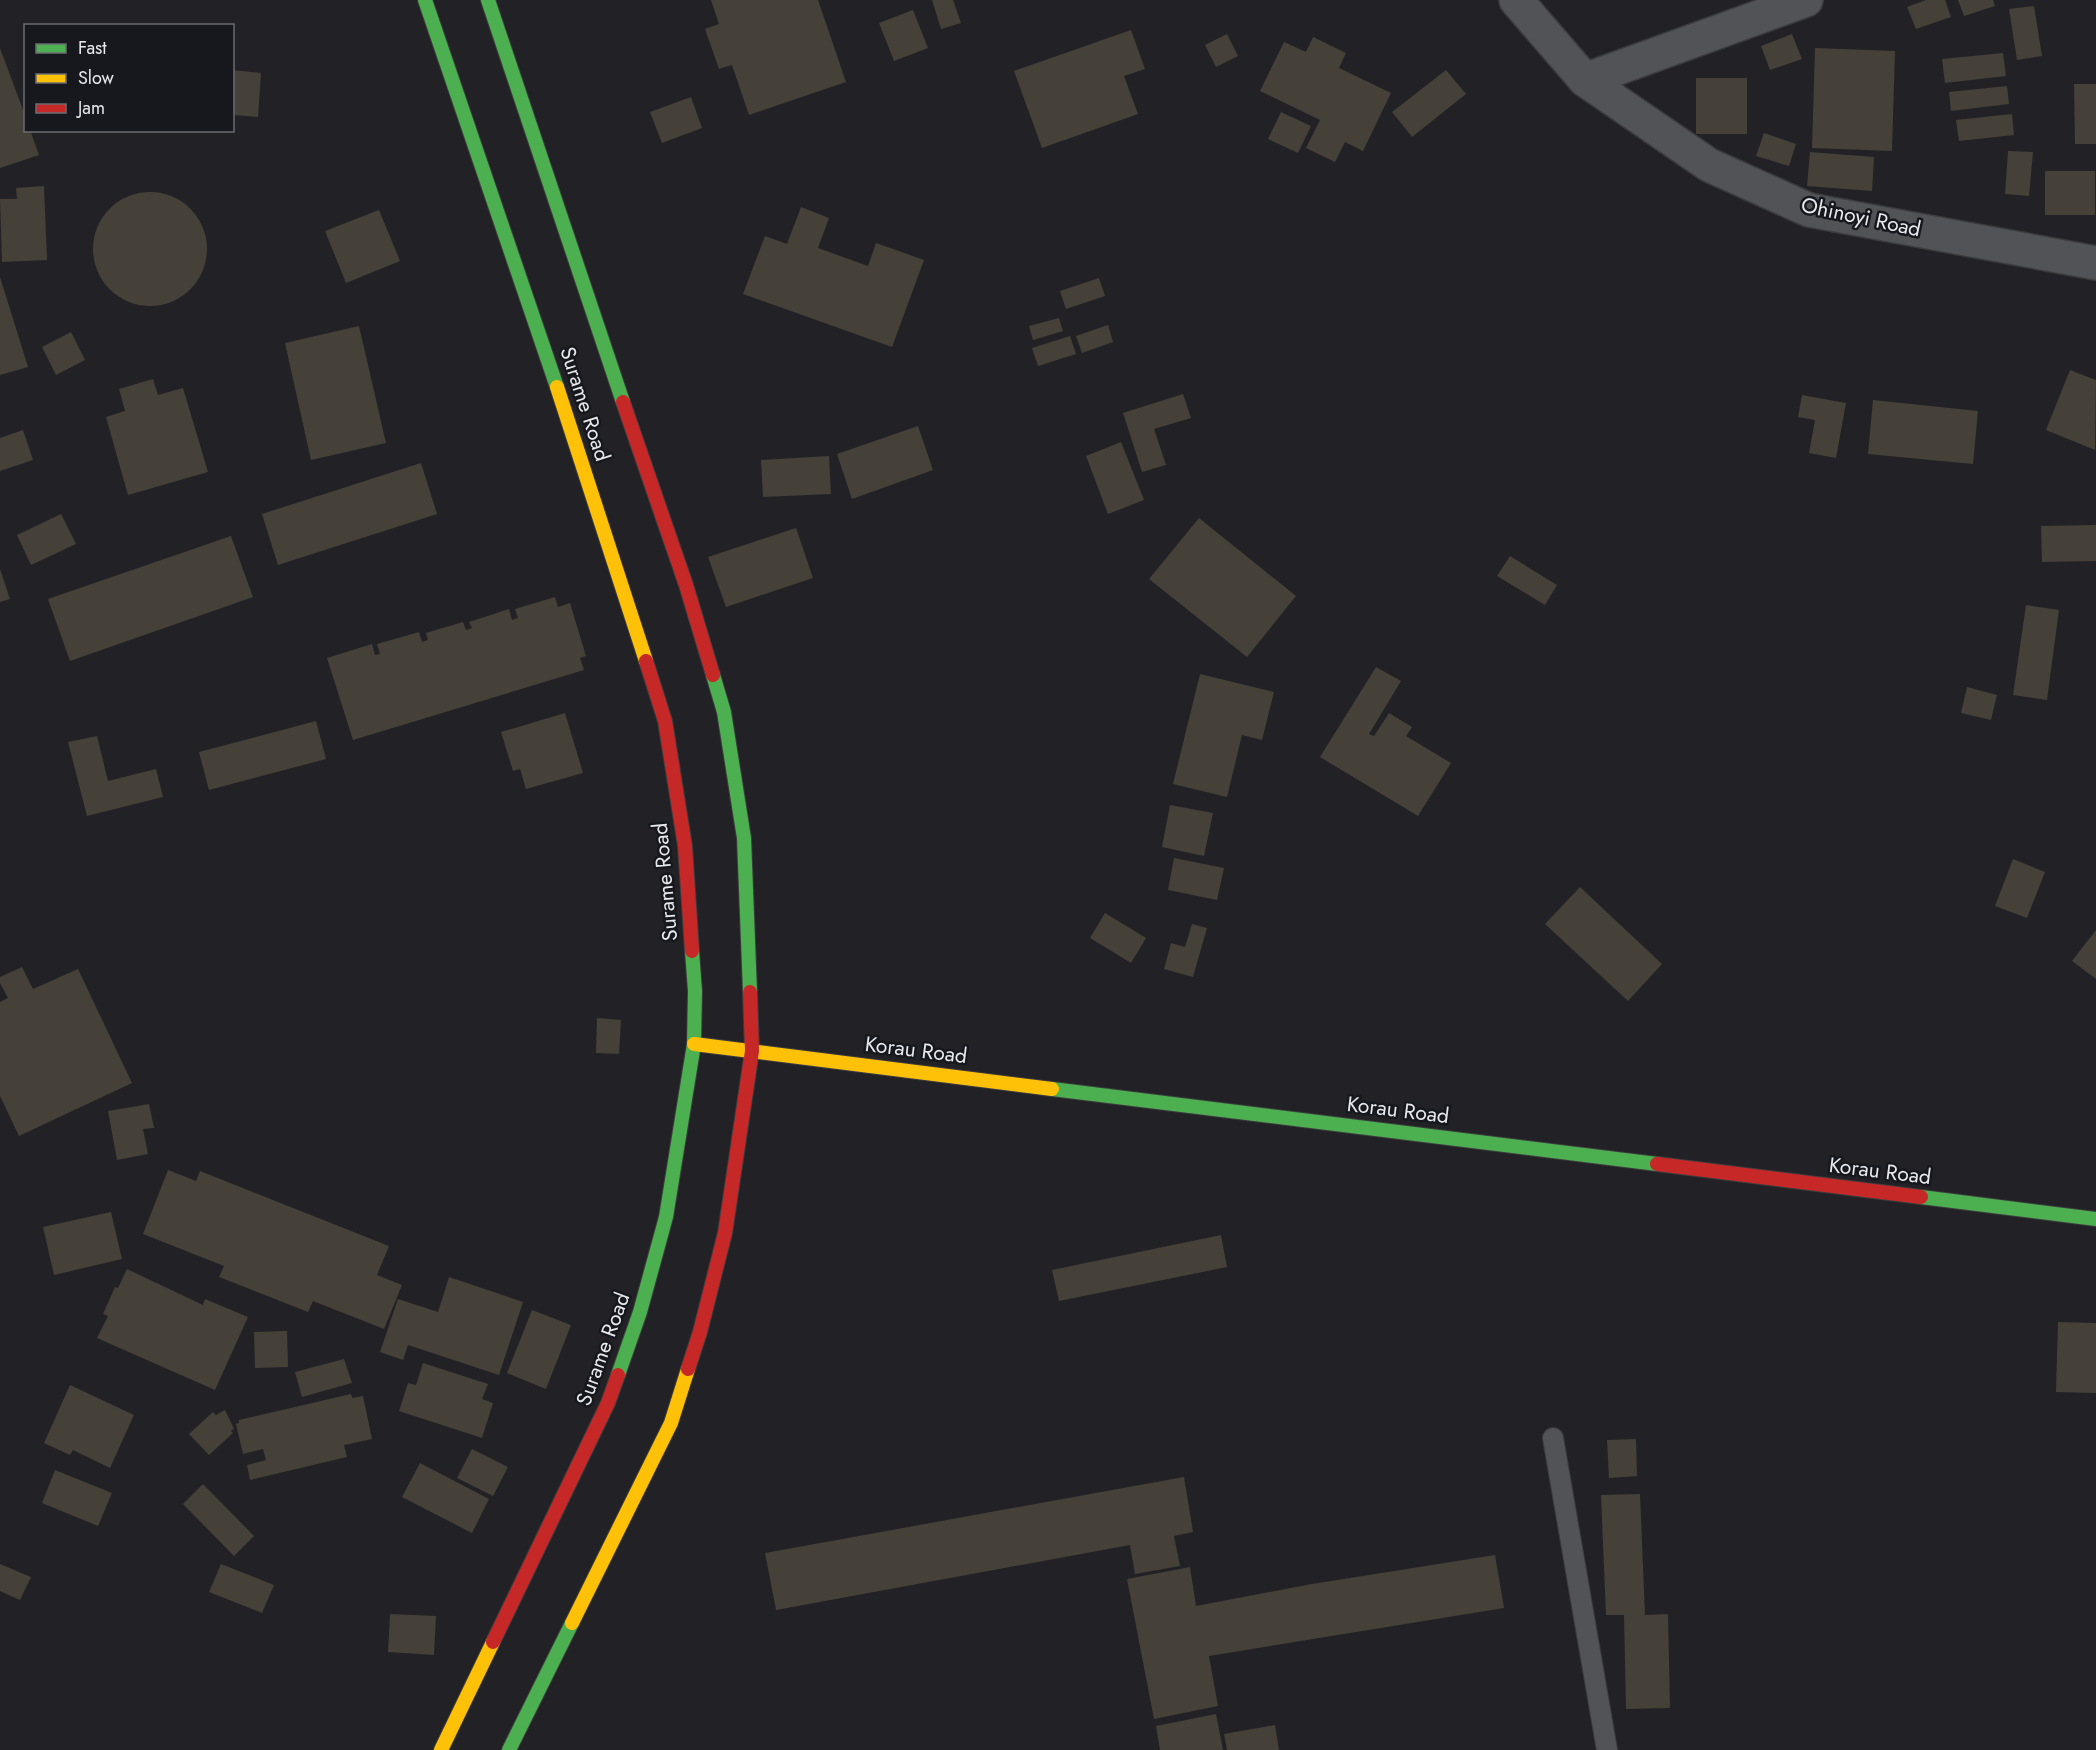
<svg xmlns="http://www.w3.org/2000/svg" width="2096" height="1750" font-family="Jost,sans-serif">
	<rect width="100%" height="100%" fill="#222226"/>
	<!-- building -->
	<path fill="#454038" d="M711,0H818L846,82L749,115L732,65L719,69L705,29L719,24Z
		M932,0H953L961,23L941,29Z
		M1926,0H1945L1951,17L1916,29L1907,7Z
		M1958,0H1993L1995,6L1964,16Z
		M2034,6L2042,56L2017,60L2009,9Z
		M913,10L928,48L894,61L879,23Z
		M1131,30L1145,69L1124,76L1138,114L1042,148L1014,71Z
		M1227,34L1238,56L1216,67L1205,45Z
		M1792,34L1802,59L1770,70L1761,46Z
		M1313,37L1346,53L1339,68L1391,93L1363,151L1345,142L1335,162L1306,148L1320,120L1260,91L1284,42L1306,52Z
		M0,48L26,118V130H30L39,155L0,168Z
		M1815,48L1895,51L1892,151L1812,148Z
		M2003,53L2006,76L1945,83L1942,59Z
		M232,70L261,73L258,117L232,115Z
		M1446,70L1466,94L1412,137L1392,112Z
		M1696,78H1747V134H1696Z
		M2074,84H2096V144H2075Z
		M2007,86L2009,104L1951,111L1949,92Z
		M691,97L702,128L662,143L650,112Z
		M1281,112L1311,126L1298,153L1268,139Z
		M2012,114L2014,135L1959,141L1956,120Z
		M1764,133L1796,144L1789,166L1756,156Z
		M2008,151L2033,152L2029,196L2005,194Z
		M1810,152L1874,157L1872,191L1807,186Z
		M2045,171H2095V215H2045Z
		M44,186L47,260L2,262L0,199H17L16,188Z
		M93 249a57 57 0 1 1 114 0a57 57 0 1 1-114 0Z
		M801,207L829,218L818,248L868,266L876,243L924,260L892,347L743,294L765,236L787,244Z
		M379,210L400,261L346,283L325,231Z
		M0,277L28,367L0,375Z
		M1099,278L1105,296L1066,309L1060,291Z
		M1059,318L1063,331L1033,340L1029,326Z
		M1108,325L1113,342L1082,353L1076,336Z
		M359,326L386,443L311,460L285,343Z
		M71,332L85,360L56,375L42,347Z
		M1070,336L1076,354L1038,366L1032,348Z
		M2070,370L2096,380L2095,450L2046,430Z
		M153,379L158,395L183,388L208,472L128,495L106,417L125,411L119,389Z
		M1183,394L1191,418L1154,429L1166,465L1142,472L1123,413Z
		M1802,395L1846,403L1836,458L1809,453L1815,420L1798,417Z
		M1873,400L1978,411L1973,464L1868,454Z
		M918,426L933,470L852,499L837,454Z
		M23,430L33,460L0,471V438Z
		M1121,442L1144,500L1108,514L1086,456Z
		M829,456L831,494L763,497L761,460Z
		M421,463L437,514L278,565L262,514Z
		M61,514L76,544L31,565L17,535Z
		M1199,518L1296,596L1247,657L1149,579Z
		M2096,525V561L2042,562L2041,526Z
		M796,528L813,578L726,607L708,557Z
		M231,536L253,597L70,661L48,599Z
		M1510,556L1557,585L1545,605L1497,576Z
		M0,569L10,599L0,602Z
		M555,597L558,607L570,603L586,656L580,658L584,670L353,740L327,658L372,644L375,655L380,654L377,644L419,632L422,642L428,640L426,633L463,622L466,630L472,628L469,622L509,609L512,620L518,618L515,609Z
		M2026,605L2059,610L2047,700L2013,695Z
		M1376,667L1401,681L1369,734L1374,736L1389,713L1412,727L1406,736L1451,763L1418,816L1320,757Z
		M1200,674L1274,692L1262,740L1242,735L1227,797L1173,784Z
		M1967,687L1997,695L1991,720L1961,713Z
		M565,713L583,773L526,789L520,769L513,771L501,732Z
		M316,721L326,759L209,790L199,752Z
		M97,736L108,781L156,769L163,797L87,816L68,742Z
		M1170,805L1213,813L1204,856L1162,847Z
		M1174,858L1224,868L1217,900L1168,890Z
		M2013,859L2045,872L2027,918L1995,906Z
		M1580,887L1662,964L1628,1001L1545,924Z
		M1105,913L1146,938L1131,963L1090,938Z
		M1192,924L1207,928L1193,977L1164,969L1171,943L1185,947Z
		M2096,930V979L2072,961Z
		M22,967L33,989L78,969L132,1083L19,1136L0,1096V1002L8,998L0,983V977Z
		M597,1018L621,1020L619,1054L596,1053Z
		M149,1104L154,1128L143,1129L148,1154L117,1160L108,1111Z
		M168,1170L196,1181L200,1171L389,1246L377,1275L402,1285L384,1329L313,1301L308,1312L219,1277L224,1266L143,1234Z
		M111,1212L122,1259L54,1275L43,1227Z
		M1221,1235L1227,1267L1059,1301L1052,1270Z
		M127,1269L203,1305L205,1299L248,1317L215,1390L97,1338L108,1316L103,1314L115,1287L118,1288Z
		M449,1277L523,1302L499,1375L408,1345L403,1360L380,1352L398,1299L438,1312Z
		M532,1310L571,1325L546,1389L507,1373Z
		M2058,1322L2096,1323V1393L2056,1392Z
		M287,1331L288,1367L255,1368L254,1332Z
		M344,1359L352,1383L302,1397L295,1372Z
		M423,1363L488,1384L482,1399L493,1403L482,1438L399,1411L408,1383L416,1385Z
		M70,1385L134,1415L110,1468L73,1450L70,1455L44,1443Z
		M351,1394L352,1398L363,1396L372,1439L344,1445L347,1457L250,1480L247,1465L266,1460L263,1449L243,1454L236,1424L239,1423V1420Z
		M225,1410L234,1429L231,1431L233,1433L209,1455L189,1434L213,1412L216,1415Z
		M1636,1439L1637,1476L1609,1478L1607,1440Z
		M472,1449L508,1467L493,1496L457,1478Z
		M420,1463L489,1499L472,1533L402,1497Z
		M55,1470L112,1493L98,1526L42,1503Z
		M1184,1477L1193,1532L1174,1536L1180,1566L1135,1574L1130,1545L776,1610L765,1553Z
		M203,1484L254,1536L234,1556L183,1504Z
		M1640,1494L1645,1615L1668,1614L1670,1708L1626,1709L1624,1615H1606L1601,1495Z
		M1495,1555L1504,1608L1209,1656L1218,1706L1154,1719L1127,1579L1190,1567L1196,1606L1312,1584Z
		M0,1564L31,1577L20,1600L0,1591Z
		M221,1564L274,1585L262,1613L209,1592Z
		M390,1614L436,1616L434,1655L388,1652Z
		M1216,1714L1223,1750H1160L1156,1726Z
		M1275,1725L1279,1750H1227L1224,1734Z"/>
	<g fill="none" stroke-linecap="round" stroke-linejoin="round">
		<defs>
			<path id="lane" d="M1553,1438L1607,1750"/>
			<path id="street" d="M1516,0L1585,80L1709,165L1809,210L2096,263
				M1585,80L1806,0"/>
			<path id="fast" d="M425,0L557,387
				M488,0L623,402
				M713,675L724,712L744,838L750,992
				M1052,1089L1657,1164
				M1921,1197L2096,1219
				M618,1375L640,1312L666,1217L694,1044L695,991L692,951
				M509,1750L572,1623"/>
			<path id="slow" d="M557,387L646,661
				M694,1044L1052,1089
				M572,1623L671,1423L688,1369
				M441,1750L493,1642"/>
			<path id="jam" d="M623,402L686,585L713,675
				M646,661L665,721L685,846L692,951
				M1657,1164L1921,1197
				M688,1369L700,1332L725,1233L752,1051L750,992
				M493,1642L608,1403L618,1375"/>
		</defs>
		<!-- lane casing -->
		<use href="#lane" stroke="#3c3c3f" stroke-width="22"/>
		<!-- street casing -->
		<use href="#street" stroke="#3c3c3f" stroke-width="36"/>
		<!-- fast casing -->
		<use href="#fast" stroke="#3c3c3f" stroke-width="16"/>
		<!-- slow casing -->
		<use href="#slow" stroke="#3c3c3f" stroke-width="16"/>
		<!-- jam casing -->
		<use href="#jam" stroke="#3c3c3f" stroke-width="16"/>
		<!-- lane -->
		<use href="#lane" stroke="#525356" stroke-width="20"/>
		<!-- street -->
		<use href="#street" stroke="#525356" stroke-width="33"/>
		<!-- fast -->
		<use href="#fast" stroke="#4caf50" stroke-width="14"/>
		<!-- slow -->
		<use href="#slow" stroke="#ffc107" stroke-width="14"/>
		<!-- jam -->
		<use href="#jam" stroke="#c62828" stroke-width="14"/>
	</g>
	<g text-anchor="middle" stroke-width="5" stroke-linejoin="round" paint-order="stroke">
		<!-- street labels -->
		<g font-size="21" fill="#e8e9ed" stroke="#17181e">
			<text transform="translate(1861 217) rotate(12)" y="7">Ohinoyi Road</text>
			<text transform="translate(585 404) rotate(72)" y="7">Surame Road</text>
			<text transform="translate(665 882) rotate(-95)" y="7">Surame Road</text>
			<text transform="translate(916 1050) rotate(7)" y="7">Korau Road</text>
			<text transform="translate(1398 1110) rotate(7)" y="7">Korau Road</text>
			<text transform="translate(1880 1171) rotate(7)" y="7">Korau Road</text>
			<text transform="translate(603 1349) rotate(-70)" y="7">Surame Road</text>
		</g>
	</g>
	<!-- legend -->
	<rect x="24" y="24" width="210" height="108" fill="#17181e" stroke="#6b6c71" stroke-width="1.5"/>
	<rect x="36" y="44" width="30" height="9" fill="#4caf50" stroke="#6b6c71" stroke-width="1.5"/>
	<text x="78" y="54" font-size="18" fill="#e8e9ed">Fast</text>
	<rect x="36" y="74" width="30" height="9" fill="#ffc107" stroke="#6b6c71" stroke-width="1.5"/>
	<text x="78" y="84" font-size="18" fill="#e8e9ed">Slow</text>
	<rect x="36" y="104" width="30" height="9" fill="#c62828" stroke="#6b6c71" stroke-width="1.5"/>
	<text x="78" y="114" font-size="18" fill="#e8e9ed">Jam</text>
</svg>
